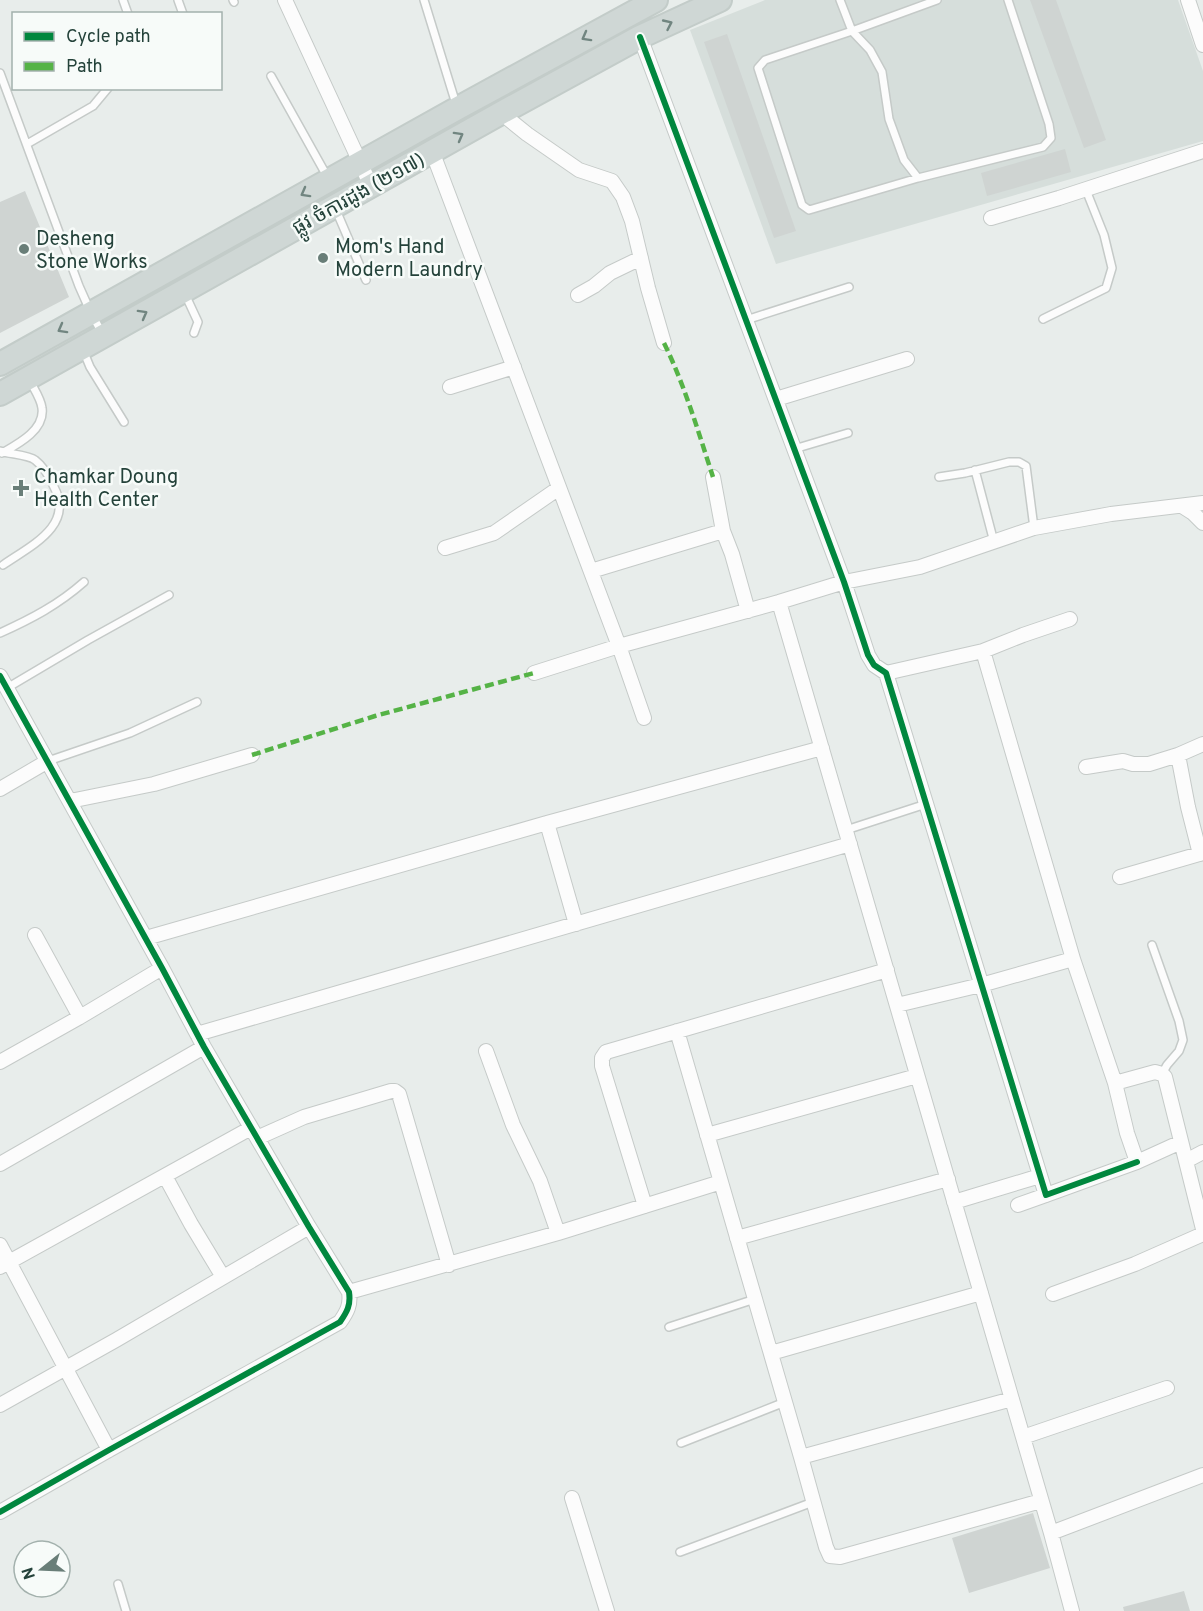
<svg xmlns="http://www.w3.org/2000/svg" width="1203" height="1611" font-family="Overpass,'Noto Sans Khmer',sans-serif">
	<rect width="100%" height="100%" fill="#e8edeb"/>
	<!-- built -->
	<path fill="#d6dedb" d="M765,0H1178L1203,71V141L776,264L690,30Z"/>
	<!-- building -->
	<path fill="#cfd4d2" d="M1030,0H1056L1106,140L1084,148Z
		M727,34L796,231L774,238L704,42Z
		M1065,149L1071,172L987,196L981,173Z
		M25,191L69,297L0,333V202Z
		M1033,1513L1050,1568L969,1593L952,1538Z
		M1184,1591L1190,1611H1124L1123,1607Z"/>
	<g fill="none" stroke-linecap="round" stroke-linejoin="round">
		<defs>
			<path id="service" d="M123,0L128,14
				M178,0L183,14
				M233,0L234,2
				M424,0L456,104
				M840,0L852,31L870,50L882,72L889,119L904,160L918,178L1043,147L1051,138L1049,124L1008,0
				M0,73L79,286L91,313L102,333
				M271,76L328,178
				M27,144L93,106L108,88
				M918,178L809,210L802,205L758,68L765,60L852,31L937,0
				M336,210L366,280
				M185,294L198,322L194,333
				M1043,319L1106,288L1112,268L1104,235L1086,190
				M746,320L849,287
				M83,350L90,367L124,422
				M794,449L848,433
				M0,451C9,454 29,455 35,460C43,466 50,478 54,487C75,526 30,546 3,565
				M2,453C18,444 45,430 42,408C41,399 34,389 30,381
				M975,470L994,542
				M939,477L965,473L1009,462H1019L1026,466L1034,528
				M0,633C31,619 58,605 84,582
				M7,688L88,640L169,595
				M48,761L130,733L197,702
				M846,830L926,804
				M1152,945L1179,1021L1183,1040L1179,1051L1167,1065L1162,1074
				M669,1327L755,1299
				M681,1443L785,1402
				M680,1552L813,1502
				M118,1584L126,1611"/>
			<path id="minor" d="M285,0L371,186
				M1188,0L1203,45
				M640,37L844,582L868,655L874,665L886,673L1046,1195L1137,1162
				M501,113L527,134L579,170L612,181L623,197L632,221L648,288L664,343
				M432,151L619,646L644,718
				M991,218L1059,198L1203,151
				M578,295L594,286L610,273L641,258
				M450,387L514,367
				M776,399L907,359
				M713,477L723,531L732,554L748,611
				M1182,506L1193,513L1203,523
				M445,548L494,533L559,488
				M591,571L723,531
				M779,602L1051,1533L1072,1611
				M983,651L1073,959L1115,1083L1127,1133L1137,1162L1181,1142
				M534,673L619,646L779,602L844,582L920,567L1034,528L1111,514L1203,503
				M886,673L983,651L1023,635L1070,619
				M0,676L162,968L204,1047L309,1227L349,1292C351,1305 347,1312 340,1322L109,1450L0,1512
				M1178,755L1188,807L1200,854
				M1086,767L1123,761L1133,764H1149L1178,755L1203,744
				M0,789L48,761
				M70,801L154,784L252,755
				M547,823L576,924
				M1120,877L1203,853
				M35,935L80,1017
				M146,938L547,823L822,748
				M897,1005L981,985L1073,959
				M677,1031L801,1457L826,1547L830,1556L840,1557L1041,1501
				M197,1034L850,844
				M486,1051L513,1125L540,1181L558,1233
				M0,1062L80,1017L162,968
				M1115,1083L1155,1072L1162,1074L1165,1077L1203,1229
				M707,1135L917,1076
				M257,1138L304,1117L391,1091H395L399,1094L449,1265
				M1186,1161L1203,1152
				M0,1164L204,1047
				M165,1176L191,1224L223,1277
				M954,1202L1040,1176
				M1018,1205L1046,1195
				M645,1206L602,1066V1058L606,1052L887,970
				M737,1238L948,1179
				M0,1245L109,1450
				M0,1267L251,1128
				M349,1292L558,1233L721,1182
				M1053,1294L1135,1264L1203,1234
				M771,1353L981,1293
				M0,1405L116,1340L309,1227
				M1023,1437L1167,1388
				M801,1457L1012,1399
				M572,1498L607,1611
				M1051,1533L1203,1475"/>
			<path id="primary" d="M0,364L458,108L656,0
				M0,394L501,113L640,37L720,0"/>
		</defs>
		<!-- service casing -->
		<use href="#service" stroke="#c5cac8" stroke-width="10"/>
		<!-- minor casing -->
		<use href="#minor" stroke="#c5cac8" stroke-width="16"/>
		<!-- primary casing -->
		<use href="#primary" stroke="#c3ccc9" stroke-width="26"/>
		<!-- service -->
		<use href="#service" stroke="#fcfcfc" stroke-width="7"/>
		<!-- minor -->
		<use href="#minor" stroke="#fcfcfc" stroke-width="14"/>
		<!-- primary -->
		<use href="#primary" stroke="#cfd7d5" stroke-width="22"/>
		<!-- quiet -->
		<path stroke="#55b346" stroke-width="4.5" stroke-dasharray="9 4.5" stroke-linecap="butt" d="M664,343C685,386 698,431 713,477
			M252,755L375,716L534,673"/>
		<defs>
			<path id="cycleway" d="M640,37L844,582L868,655L874,665L886,673L1046,1195L1137,1162
				M0,676L162,968L204,1047L309,1227L349,1292C351,1305 347,1312 340,1322L109,1450L0,1512"/>
		</defs>
		<!-- cycleway casing -->
		<use href="#cycleway" stroke="#f7fbf9" stroke-width="10"/>
		<!-- cycleway -->
		<use href="#cycleway" stroke="#00873e" stroke-width="6"/>
	</g>
	<!-- one-way arrows -->
	<defs><path id="oneway-chevron" d="M-2-3.5L2.5 0L-2 3.5" fill="none" stroke-width="1.6" stroke-linecap="round" stroke-linejoin="round" transform="scale(1.5)"/></defs>
	<g stroke="#718580">
		<use href="#oneway-chevron" transform="translate(668 24) rotate(-25)"/>
		<use href="#oneway-chevron" transform="translate(586 37) rotate(151)"/>
		<use href="#oneway-chevron" transform="translate(459 136) rotate(-29)"/>
		<use href="#oneway-chevron" transform="translate(305 193) rotate(151)"/>
		<use href="#oneway-chevron" transform="translate(143 314) rotate(-29)"/>
		<use href="#oneway-chevron" transform="translate(62 329) rotate(151)"/>
	</g>
	<!-- markers -->
	<g fill="#697e78" stroke="#f7fbf9" stroke-width="2">
		<circle cx="24" cy="249" r="6"/>
		<circle cx="323" cy="258" r="6"/>
		<path d="M18 479h6v6h6v6h-6v6h-6v-6h-6v-6h6z"/>
	</g>
	<g text-anchor="middle" stroke-width="5" stroke-linejoin="round" paint-order="stroke">
		<!-- street labels -->
		<g font-size="20" fill="#24423a" stroke="#f7fbf9">
			<text transform="translate(358 193) rotate(-29)" y="7">ផ្លូវ ចំការដូង (២១៧)</text>
		</g>
		<!-- poi labels -->
		<g font-size="20" fill="#24423a" stroke="#f7fbf9" text-anchor="start">
			<text x="36" y="245">Desheng<tspan x="36" dy="23">Stone Works</tspan></text>
			<text x="335" y="253">Mom's Hand<tspan x="335" dy="23">Modern Laundry</tspan></text>
			<text x="34" y="483">Chamkar Doung<tspan x="34" dy="23">Health Center</tspan></text>
		</g>
	</g>
	<!-- legend -->
	<rect x="12" y="12" width="210" height="78" fill="#f7fbf9" stroke="#a3b1ad" stroke-width="1.5"/>
	<rect x="24" y="32" width="30" height="9" fill="#00873e" stroke="#a3b1ad" stroke-width="1.5"/>
	<text x="66" y="42" font-size="18" fill="#24423a">Cycle path</text>
	<rect x="24" y="62" width="30" height="9" fill="#55b346" stroke="#a3b1ad" stroke-width="1.5"/>
	<text x="66" y="72" font-size="18" fill="#24423a">Path</text>
	<!-- north arrow -->
	<g transform="translate(42 1569) rotate(252)"><circle r="28" fill="#f7fbf9" stroke="#a3b1ad" stroke-width="1.5"/>
	<path d="M0-4.5L10 22L0 15L-10 22Z" fill="#697e78"/>
	<text y="-9" font-size="16" font-weight="bold" text-anchor="middle" fill="#24423a">N</text>
	</g>
</svg>
